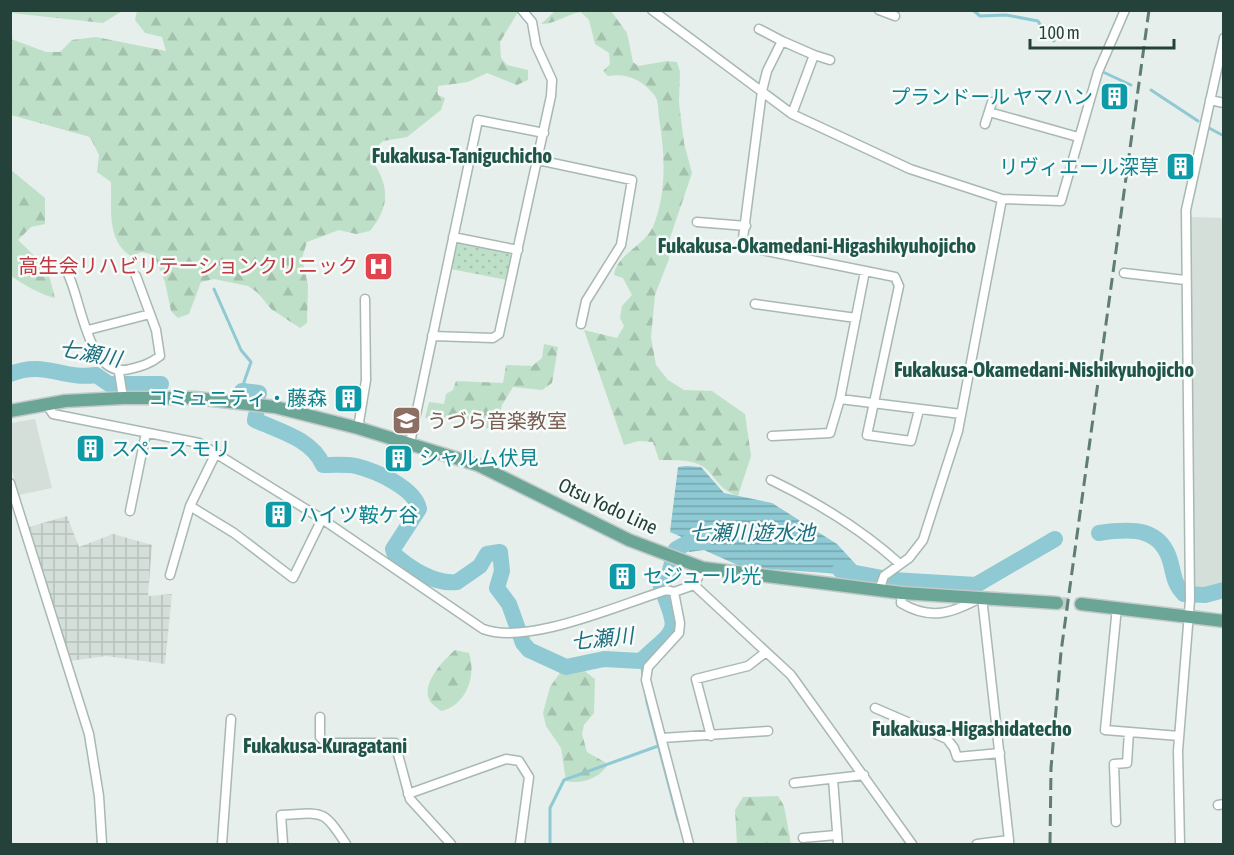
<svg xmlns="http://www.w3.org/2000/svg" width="1234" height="855" font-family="'Asap Condensed','Noto Sans JP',sans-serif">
	<defs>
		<pattern id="industrial-grid" width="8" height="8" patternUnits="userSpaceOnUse" patternTransform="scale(1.5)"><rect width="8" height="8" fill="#d4dfda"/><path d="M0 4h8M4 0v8" fill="none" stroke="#b6c1bc"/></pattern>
		<pattern id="green-dots" width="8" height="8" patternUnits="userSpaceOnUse" patternTransform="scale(1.5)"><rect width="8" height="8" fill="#bfe0c8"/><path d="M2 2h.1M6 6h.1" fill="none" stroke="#a4c1ad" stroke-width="1.8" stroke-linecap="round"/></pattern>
		<pattern id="forest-firs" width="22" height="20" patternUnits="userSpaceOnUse" patternTransform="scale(1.5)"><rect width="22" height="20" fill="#bfe0c8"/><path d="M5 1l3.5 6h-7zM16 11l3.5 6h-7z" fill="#a4c1ad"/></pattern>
		<pattern id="water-rules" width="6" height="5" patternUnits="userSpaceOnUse" patternTransform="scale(1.5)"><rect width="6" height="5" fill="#8ec9d4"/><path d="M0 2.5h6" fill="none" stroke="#74a5ad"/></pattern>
	</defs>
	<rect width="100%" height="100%" fill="#e6efeb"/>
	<!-- built -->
	<path fill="#d4dfda" d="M1189,217L1224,218L1223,587L1204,593H1194Z
		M35,419L52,488L19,495L11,468V423Z"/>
	<!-- industrial -->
	<path fill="url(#industrial-grid)" d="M67,516L79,547L113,534L152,545L148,596L172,594L165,664L106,656L70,661L29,527Z"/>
	<!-- green -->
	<path fill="url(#green-dots)" d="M463,242L508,252L512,257L507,280L451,269L457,245Z"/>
	<!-- forest -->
	<path fill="url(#forest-firs)" d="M11,10H122V11L103,23L11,13Z
		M137,11H510L518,12L500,42L501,58L507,65L528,70V80L517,85L487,73L468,82L438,86V95L445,98L441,110L407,137L383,141L375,149L374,163C390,189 389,207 370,231L356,234L339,230L307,242L302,258L308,285L307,323L300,328L271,309L258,293L248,286L214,279L201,282L189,314L178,318L171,311L165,282L154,255L142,252L131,256C106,241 112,207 111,182L97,172L99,155L90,137L11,115V39L46,52H60L72,40L96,37L166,51L162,37L145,33L135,20Z
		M555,11H611L627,33L633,62L638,66L667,61L677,62L680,72L679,103L684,143L692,173L669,241V259L655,295L651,337L656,365L668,380L684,390L712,391L745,414L751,456L738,496C715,488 716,474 702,466C691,459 671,460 659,460L653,442L639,441L624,445L584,330L617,338L624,326L620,318L622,306L632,295L623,278L614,275C617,254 644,246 653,227C667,192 665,154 659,118C658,112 659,101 655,96C643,80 627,73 608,76L603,71L610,64L609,53L595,44L589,20L581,12C567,14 553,25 541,24Z
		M11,170L45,198V224L31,227L18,240L47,268L55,298C41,295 23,284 11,276Z
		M544,344L558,347L552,383L542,390L513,387L502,405L495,432L467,419L425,418L429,402L444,404L446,394L453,390L456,381L503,383L506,365L532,366L542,358Z
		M455,650L469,653C477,677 465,706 441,711C437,708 432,704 430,701C420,684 444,660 455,650Z
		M582,669L595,679L594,713L584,725L582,734L587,752L608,764C601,778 580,785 566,781L561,748L546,726L543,713L550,687L562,670Z
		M778,796L784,806L791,844H737L735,810L743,797Z"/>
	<!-- water -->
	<path fill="url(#water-rules)" d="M686,466L701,467L724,493L772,503L837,544L862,571L861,580L841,574L742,567L704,550L689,552L684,538L670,532L678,467Z"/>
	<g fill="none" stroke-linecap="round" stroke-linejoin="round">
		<!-- stream -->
		<path stroke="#8ec9d4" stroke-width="3" d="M973,10L980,16L1006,15L1038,21L1047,36L1054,41
			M1103,72L1131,85
			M1151,90L1198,121
			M1209,128L1224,136
			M214,289L241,350L251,362L244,382V391
			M641,661L647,702L678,820
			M550,844V808L564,780L658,746"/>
		<!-- river -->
		<path stroke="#8ec9d4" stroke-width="16" d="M10,374C45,360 62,380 96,375L109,384H161
			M242,391L259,393L258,396
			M256,415L255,420C279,431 312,439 323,465C333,465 345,464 356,466C376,471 415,488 419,509L393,549L395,555C410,568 435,585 457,582L480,566L487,554L500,552L502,571L497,588L509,604L523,643L529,650L566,667L604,659L641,661C676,627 681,636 661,587L669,574L676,549L693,540L705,539
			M1099,533C1132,528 1162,527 1171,564C1174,577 1175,585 1184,594L1205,595L1224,590
			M840,570L893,580L976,585L1055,539"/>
		<!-- primary-tunnel -->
		<path stroke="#bfccc8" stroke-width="12" stroke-dasharray="12 6" stroke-linecap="butt" d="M1057,603L1081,604"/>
		<defs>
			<path id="minor" d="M652,10L792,114L910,169L1002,199
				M879,10L895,16
				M759,29L782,41
				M814,55L830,60
				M1210,100L1224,103
				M989,112L1078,137
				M792,114L814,55L782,41L767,71L762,91L742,246L895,277L899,286L867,435L911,441L919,410
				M985,124L992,102
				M538,160L632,180L621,245L586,301L581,324
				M697,222L746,226
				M453,237L518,250
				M1124,273L1185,280
				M68,274C82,302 88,380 130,369C142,366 150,364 160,356L156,330L136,276
				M755,304L856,318
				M88,330L150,314
				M432,336L493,338L499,334L551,96L552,80L536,45L532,22L522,10
				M119,372L123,398
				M840,399L961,414
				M46,404L53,414L199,443L322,519L483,629C528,646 621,604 667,590L674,592L694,585L703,568
				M358,428L366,380L365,299
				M772,436L830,433L840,399L865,271
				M410,443L478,120L544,133
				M216,453L190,506L234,533L293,578L322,519
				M771,480C819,503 860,528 900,564
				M10,483L89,734L99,796L102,844
				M130,511L146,433
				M170,575L190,506
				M694,585L791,675L912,844
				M879,590L884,576L909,558L923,540L958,431L1002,199L1061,201L1098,72L1125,10
				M674,592L680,623L679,633L648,667L646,680L689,844
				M902,593L901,603C931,621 953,613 982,597L1009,840
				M1117,607L1105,730L1179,736
				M875,708L947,739L954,748L957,757L1000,753
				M320,717V737L326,743H395L410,799L451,844
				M711,736L696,679L748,666L766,652
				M662,738L768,731
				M833,779L838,844
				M794,783L864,775
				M408,794L506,759L519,761L529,777L520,844
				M1218,805L1224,804
				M1116,822L1114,764L1127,763L1129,732
				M803,838L836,835
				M222,844L231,719
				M283,844L281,815C324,813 322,808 346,844
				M977,844L1009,840V844
				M1180,844L1178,751L1190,600L1186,210L1224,38"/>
			<path id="primary" d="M10,411L65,401L123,398H195L275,407L358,428L478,465L629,540L703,568L902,593L1057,603
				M1081,604L1224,621"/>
		</defs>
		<!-- minor casing -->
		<use href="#minor" stroke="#a8b8b2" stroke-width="11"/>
		<!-- primary casing -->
		<use href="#primary" stroke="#c2cac8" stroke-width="15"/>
		<!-- minor -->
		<use href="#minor" stroke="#fff" stroke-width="8"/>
		<!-- primary -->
		<use href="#primary" stroke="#6aa596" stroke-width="12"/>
		<!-- rail -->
		<path stroke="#5f7d75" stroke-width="3" stroke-dasharray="12 6" stroke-linecap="butt" d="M1050,844L1051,768L1061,652L1149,10"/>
	</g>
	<!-- icons -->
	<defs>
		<symbol id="building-square" viewBox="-11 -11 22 22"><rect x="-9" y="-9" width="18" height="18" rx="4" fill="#0f9aa8" stroke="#f7fbf9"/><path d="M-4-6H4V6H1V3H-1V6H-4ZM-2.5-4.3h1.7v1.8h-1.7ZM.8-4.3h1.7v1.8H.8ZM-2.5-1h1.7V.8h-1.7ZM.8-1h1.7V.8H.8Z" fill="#fff"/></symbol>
		<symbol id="hospital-square" viewBox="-11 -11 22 22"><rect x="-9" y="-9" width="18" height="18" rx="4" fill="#e0444e" stroke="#f7fbf9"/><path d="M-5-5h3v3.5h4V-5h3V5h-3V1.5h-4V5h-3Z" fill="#fff"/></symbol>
		<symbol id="school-square" viewBox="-11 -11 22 22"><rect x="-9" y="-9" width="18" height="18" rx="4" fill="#8d6e63" stroke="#f7fbf9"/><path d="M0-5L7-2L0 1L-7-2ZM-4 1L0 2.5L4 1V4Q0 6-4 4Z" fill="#fff"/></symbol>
	</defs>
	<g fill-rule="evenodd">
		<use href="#building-square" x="1098" y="80" width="33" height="33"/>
		<use href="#building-square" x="1164" y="150" width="33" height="33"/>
		<use href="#hospital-square" x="362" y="250" width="33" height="33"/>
		<use href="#building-square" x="332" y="382" width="33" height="33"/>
		<use href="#school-square" x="390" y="404" width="33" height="33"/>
		<use href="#building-square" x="74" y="432" width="33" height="33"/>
		<use href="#building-square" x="382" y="442" width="33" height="33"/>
		<use href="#building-square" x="262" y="498" width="33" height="33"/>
		<use href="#building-square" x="606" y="560" width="33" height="33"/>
	</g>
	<g text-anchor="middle" stroke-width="5" stroke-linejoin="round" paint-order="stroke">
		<!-- culture labels -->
		<g font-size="20" fill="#0d838f" stroke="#f7fbf9" text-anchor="start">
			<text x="1093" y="104" text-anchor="end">プランドール ヤマハン</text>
			<text x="1159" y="174" text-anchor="end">リヴィエール深草</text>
			<text x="327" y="405" text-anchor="end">コミュニティ・藤森</text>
			<text x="111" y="456">スペース モリ</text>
			<text x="419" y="465">シャルム伏見</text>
			<text x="299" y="522">ハイツ鞍ケ谷</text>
			<text x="643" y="583">セジュール光</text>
		</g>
		<!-- health labels -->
		<g font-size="20" fill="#be3a42" stroke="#f7fbf9" text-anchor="end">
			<text x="358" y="273">高生会リハビリテーションクリニック</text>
		</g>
		<!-- education labels -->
		<g font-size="20" fill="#785e54" stroke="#f7fbf9" text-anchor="start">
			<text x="427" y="428">うづら音楽教室</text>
		</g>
		<!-- street labels -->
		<g font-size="20" fill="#24423a" stroke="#f7fbf9">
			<text transform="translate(608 506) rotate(25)" y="7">Otsu Yodo Line</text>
		</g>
		<!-- neighbourhood labels -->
		<g font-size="21" font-weight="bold" fill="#1f5548" stroke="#f7fbf9">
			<text x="462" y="163">Fukakusa-Taniguchicho</text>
			<text x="817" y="253">Fukakusa-Okamedani-Higashikyuhojicho</text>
			<text x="1044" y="377">Fukakusa-Okamedani-Nishikyuhojicho</text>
			<text x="972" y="736">Fukakusa-Higashidatecho</text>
			<text x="325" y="753">Fukakusa-Kuragatani</text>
		</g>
		<!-- water labels -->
		<g font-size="21" font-style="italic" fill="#1c6f80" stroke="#f7fbf9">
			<text transform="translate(90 354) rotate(11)" y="7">七瀬川</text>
			<text x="752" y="540">七瀬川遊水池</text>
			<text transform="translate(602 639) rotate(-6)" y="7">七瀬川</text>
		</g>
	</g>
	<!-- border -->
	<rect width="1234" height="855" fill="none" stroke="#24423a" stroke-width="24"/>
	<!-- scale -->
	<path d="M1030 39v9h144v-9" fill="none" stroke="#24423a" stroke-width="3"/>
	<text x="1039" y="39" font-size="18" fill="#24423a" stroke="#f7fbf9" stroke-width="4.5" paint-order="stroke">100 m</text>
</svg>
